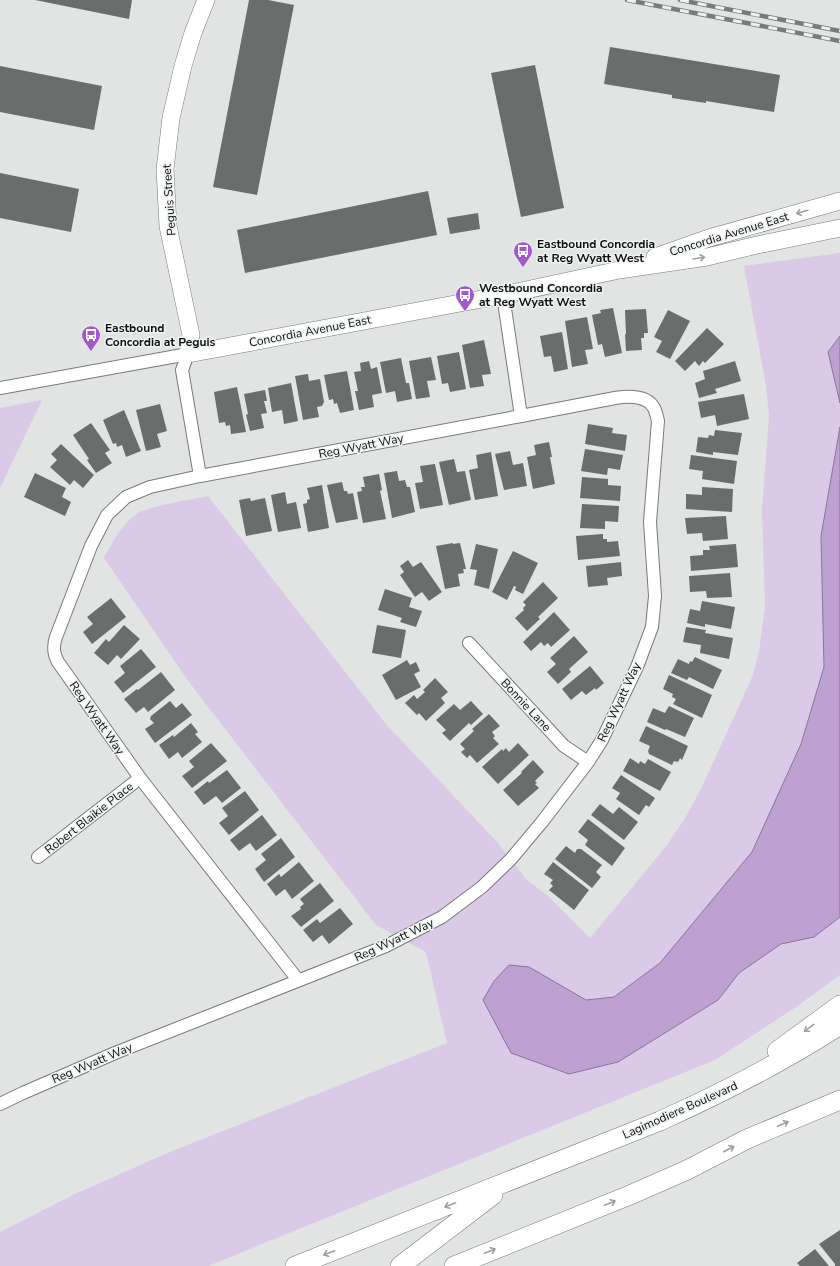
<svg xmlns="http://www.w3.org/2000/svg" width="840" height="1266" font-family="'Nunito Sans',sans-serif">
	<rect width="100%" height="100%" fill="#e1e4e3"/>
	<!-- green -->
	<path fill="#dbc9e8" d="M840,253V975L796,1007L715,1060L208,1266H0V1232L75,1194L172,1151L447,1043L426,952L376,925L189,682L104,558C113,542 122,523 138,513C153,505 190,500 208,496L385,723L498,843L525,878L550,898L590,938L631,889L667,845L685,818L700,791L745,693L753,675L759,651L765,606L762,510L769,416L766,386L744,266Z
		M42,400L0,488V408Z"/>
	<!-- water -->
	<path fill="#bfa1d1" stroke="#8a7697" d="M840,336V403L828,352Z
		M840,427V917L814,937L781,944L739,973L718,1000L618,1062L569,1074L511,1053L483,1000L494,981L509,965L529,967L586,1000L614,997L660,963L752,852L801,744L824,667L821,536Z"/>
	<!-- building -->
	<path fill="#696d6c" d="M35,0H132L129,19Z
		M249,0H268L294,5L257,195L213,187Z
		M610,47L780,75L774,112L706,101V103L672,98V95L604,84Z
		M535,65L564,208L521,217L491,73Z
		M0,66L102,86L94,130L0,112Z
		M0,173L79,189L71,232L0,218Z
		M428,191L437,235L245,273L237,230Z
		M478,213L480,229L450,234L447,218Z
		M613,308L622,353L605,357L602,344L598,345L592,315L601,313L600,310Z
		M646,309L648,333H644V338H641L642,350L626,351L625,334H626L625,310Z
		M668,310L690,321L670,359L656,352L662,341L654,337Z
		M587,317L593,349L585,350L588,364L572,367L565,321Z
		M707,328L724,344L705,363L703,361L699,366L695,361L685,371L675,361Z
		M562,332L568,369L554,372L551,356L544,357L540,336Z
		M484,340L491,374L482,375L484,386L470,388L462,345Z
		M459,352L466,389L450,392L448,383L442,384L437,356Z
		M431,357L436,380L427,381L430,397L416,399L409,361Z
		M401,358L406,383H409L412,399L397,402L395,391L386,393L380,362Z
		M369,361L371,369L377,367L382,393L372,395L374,407L359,410L355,391H358L354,372L361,371L360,363Z
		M735,361L741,381L715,389L717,393L699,398L695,383L705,379L703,371Z
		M347,371L354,410L340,413L337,403L334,404L333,399L329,400L324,375Z
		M308,374L309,381L320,379L324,402L322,406L317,407L319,417L303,420L295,376Z
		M291,383L298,421L284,424L282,410L272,412L268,388Z
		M237,387L246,432L231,434L230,425L226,426L225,422L219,423L214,392Z
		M265,390L267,401H264L267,413L261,414L264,428L250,431L246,415L248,414L244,394Z
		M744,394L749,419L717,426L715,415L701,418L698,402Z
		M160,404L167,431L157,434L161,447L146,451L136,410Z
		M124,410L141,451L126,457L122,445L117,447L116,443L113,444L103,420Z
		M91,423L110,450L105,453L112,463L96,473L87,460L89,459L73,435Z
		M588,424L613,428L612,433L627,435L625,451L585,444Z
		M715,430L742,433L738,455L713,452V455L696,452L698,437L708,438L709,435L714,436Z
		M549,442L552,457H550L555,484L533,489L527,457L536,455L534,445Z
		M61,444L94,475L83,488L74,480L70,485L50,467L57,460L51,454Z
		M585,449L623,455L620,470L608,468L607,475L581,471Z
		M510,451L513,465L523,463L527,486L504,490L495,454Z
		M491,452L498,496L475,500L469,470L478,468L476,455Z
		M691,455L737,461L734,484L702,479L703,471L689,469Z
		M454,459L457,472L465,471L471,500L449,505L439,462Z
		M435,464L443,505L420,509L415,483L423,482L420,466Z
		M397,471L399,481L405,480L407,487H410L415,512L392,518L384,473Z
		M35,473L66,488L62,497L71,502L65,516L24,497Z
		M379,474L382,490L380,491L386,519L363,523L357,492L362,491L361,487H365L363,477Z
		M582,477L608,479V485L621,486L620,501L580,498Z
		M342,482L344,491H347L348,494L353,493L358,519L336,523L327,485Z
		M322,485L329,528L308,532L303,504L307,503V500L310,499L307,488Z
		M702,487L733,489L732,512L686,509V494L702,495Z
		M285,492L287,504L296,502L301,528L278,532L271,495Z
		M250,498L251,501L265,498L272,531L246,536L239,500Z
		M582,504L619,506L618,522L605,521V529L580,528Z
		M726,516L728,539L703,541L702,533L687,534L685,518Z
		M603,534V539H607V542L618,541L620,556L578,560L576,536Z
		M453,543V544L460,543L466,569H463L464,573L458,574L460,586L445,589L436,546Z
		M476,544L498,549L489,589L474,585L477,570L470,569Z
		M736,544L738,567L691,571L690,556L703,555V550H710L709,546Z
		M513,551L538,563L523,594L515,590L516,587L514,586L507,600L492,592Z
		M408,560L413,567L421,562L442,592L429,601L422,592L415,597L400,575L404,572L400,566Z
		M621,562L622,576L607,578L608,585L588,587L586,566Z
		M730,573L732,597L707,598L706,591L690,592L689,576Z
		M543,582L558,598L538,617L540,619L527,631L515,618L524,610L523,608L526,605L523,602Z
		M385,589L412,598L409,607L422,611L416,627L400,622L402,618L378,610Z
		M111,598L126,617L92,644L83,632L93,624L87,617Z
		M702,601L735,607L731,629L705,624V627L687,623L690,609L700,611Z
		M554,612L570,630L551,647L548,643L544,646L541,642L531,651L523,642Z
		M124,625L140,639L121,659L117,655L108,665L94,653L106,639L109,642Z
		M377,625L406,630L401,658L372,653Z
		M686,627L706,630L705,633L733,638L729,659L700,653L701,645L683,642Z
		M574,636L588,652L569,669L571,672L558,684L547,672L556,664L550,658Z
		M141,649L156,667L123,693L114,682L125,673L120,666Z
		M695,657L722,670L713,689L689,677L687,680L671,673L678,659L689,664L690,661L692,662Z
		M407,660L410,665L416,662L420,671L414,674L421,687L396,700L382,675Z
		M590,666L604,683L596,690L595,688L586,695L582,691L571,700L562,689Z
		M161,672L175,690L148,712L144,707L136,713L124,699L137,689L138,690Z
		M669,675L712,695L702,718L673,704L676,699L672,697L673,694L663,689Z
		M435,678L448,692L441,698L445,703L426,721L419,713L417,715L405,703L414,695L417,699L425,692L423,690Z
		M170,701L176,708L182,703L192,715L155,743L145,729L154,723L150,719L151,716Z
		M471,701L483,714L471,725L469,723L450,741L442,733L446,730L436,720L454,704L460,710Z
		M669,706L694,718L685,737L666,729L665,730L647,722L653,708L665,713Z
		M489,714L500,726L492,732L495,736L493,738L499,744L477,763L470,755L467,758L461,752L465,749L460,744L474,731L472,729Z
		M191,723L198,732L195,734L202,742L182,758L178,752L169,759L159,745L173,735L174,737Z
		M646,726L688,746L682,760L680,758L678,762L674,761L672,765L649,754L648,751L650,746L639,741Z
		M211,743L227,761L192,788L182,776L194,767L189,761Z
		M518,743L529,755L498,784L482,767L502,749L503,751L506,748L509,752Z
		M630,758L639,764L640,761L645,764L648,759L671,772L660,791L623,771Z
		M533,760L544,772L535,781L537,783L535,784L539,788L518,806L503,790L522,773L521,772Z
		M227,770L241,788L222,803L216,796L204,805L194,792L208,781L209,783Z
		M621,775L655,798L649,807L646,805L639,815L616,799L620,793L612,788Z
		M245,791L259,810L229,835L219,823L228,816L222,808Z
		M600,804L613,814L619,807L638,822L624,840L591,815Z
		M262,815L277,835L256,851L250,843L239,851L230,840Z
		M588,819L625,848L612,866L585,845L588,840L578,832Z
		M281,838L295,857L264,882L255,869L266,860L261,854Z
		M566,846L575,853L577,849H581L602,865L596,872L601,877L592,888L555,859Z
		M299,862L314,881L292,899L285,889L276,896L267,884L279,874L281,877Z
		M553,862L589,890L574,910L549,890L553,886L550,883L553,880L544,874Z
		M320,883L334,901L301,927L291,916L301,909L300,907L304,904L300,899Z
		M340,908L353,924L329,944L322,935L313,942L303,930L317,919L320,923Z
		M840,1230V1266H835V1264L819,1244Z
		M815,1249L829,1266H800L797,1263Z"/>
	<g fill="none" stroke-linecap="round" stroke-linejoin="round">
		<defs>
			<path id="street" d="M503,295L521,416
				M0,388L188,354L182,370L200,476
				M469,643L564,746L588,762
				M38,857L140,778
				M0,1104L23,1093L115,1053L386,946L442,917L482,887L511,859L542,822L588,762L602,740L637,667L652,627L655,596L650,522L658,421C657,417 656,412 654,408C647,395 628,396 615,398L521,416L200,476L150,487L126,497L107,515L91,546L56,637C53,646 53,653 58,662L140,778L298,980"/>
			<path id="secondary" d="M206,0L193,33L183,66L171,118L165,169L168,226L191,335L188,354L503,295L619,270L707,257L757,245L840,228
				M655,257L709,238L840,201"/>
			<path id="primary" d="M777,1051L840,1005
				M295,1266L660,1121C722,1093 783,1062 840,1025
				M400,1266L493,1195
				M454,1266L630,1195L687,1170L747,1139L840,1100"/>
		</defs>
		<!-- street casing -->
		<use href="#street" stroke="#777b79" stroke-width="14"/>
		<!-- secondary casing -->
		<use href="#secondary" stroke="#777b79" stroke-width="18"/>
		<!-- primary casing -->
		<use href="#primary" stroke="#777b79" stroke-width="20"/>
		<!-- street -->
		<use href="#street" stroke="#fff" stroke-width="12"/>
		<!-- secondary -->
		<use href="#secondary" stroke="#fff" stroke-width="17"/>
		<!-- primary -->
		<use href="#primary" stroke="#fff" stroke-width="19"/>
		<defs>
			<path id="rail" d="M627,0L840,41
				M680,0L840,31"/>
		</defs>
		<!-- rail casing -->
		<use href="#rail" stroke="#797c7b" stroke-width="4.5"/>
		<!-- rail -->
		<use href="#rail" stroke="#eef2f0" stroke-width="3" stroke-dasharray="9" stroke-linecap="butt"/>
	</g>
	<!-- one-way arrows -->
	<defs><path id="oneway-shaft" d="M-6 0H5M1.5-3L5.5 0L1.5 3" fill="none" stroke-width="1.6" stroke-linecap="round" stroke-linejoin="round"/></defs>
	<g stroke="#9f9f9f">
		<use href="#oneway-shaft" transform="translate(802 212) rotate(164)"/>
		<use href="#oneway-shaft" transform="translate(699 258) rotate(-9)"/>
		<use href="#oneway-shaft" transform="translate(809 1028) rotate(144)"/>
		<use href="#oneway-shaft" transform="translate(783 1124) rotate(-23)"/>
		<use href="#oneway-shaft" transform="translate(729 1149) rotate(-27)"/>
		<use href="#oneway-shaft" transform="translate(610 1203) rotate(-22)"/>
		<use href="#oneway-shaft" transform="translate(450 1205) rotate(158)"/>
		<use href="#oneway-shaft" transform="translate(490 1251) rotate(-22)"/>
		<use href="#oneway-shaft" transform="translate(329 1253) rotate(159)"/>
	</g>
	<!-- icons -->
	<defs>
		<symbol id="bus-pin" viewBox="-11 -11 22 30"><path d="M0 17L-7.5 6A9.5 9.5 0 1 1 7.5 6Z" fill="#a358cb" stroke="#eef2f0"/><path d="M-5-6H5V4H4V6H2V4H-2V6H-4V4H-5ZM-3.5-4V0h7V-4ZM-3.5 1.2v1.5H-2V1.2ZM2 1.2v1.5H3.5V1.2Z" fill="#fff"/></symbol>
	</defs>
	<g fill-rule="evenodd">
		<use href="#bus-pin" x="512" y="240" width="22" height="30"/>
		<use href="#bus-pin" x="454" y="284" width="22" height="30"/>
		<use href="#bus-pin" x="80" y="324" width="22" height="30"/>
	</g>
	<g text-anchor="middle" stroke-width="3" stroke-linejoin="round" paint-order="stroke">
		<!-- street labels -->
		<g font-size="12" fill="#0e100f" stroke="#eef2f0">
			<text transform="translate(169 200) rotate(-94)" y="4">Peguis Street</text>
			<text transform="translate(729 234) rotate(-17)" y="4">Concordia Avenue East</text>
			<text transform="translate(310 331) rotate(-11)" y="4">Concordia Avenue East</text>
			<text transform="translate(361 446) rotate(-11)" y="4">Reg Wyatt Way</text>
			<text transform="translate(619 702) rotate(-65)" y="4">Reg Wyatt Way</text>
			<text transform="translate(526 705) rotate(47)" y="4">Bonnie Lane</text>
			<text transform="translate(97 718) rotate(55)" y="4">Reg Wyatt Way</text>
			<text transform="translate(89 818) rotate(-38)" y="4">Robert Blaikie Place</text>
			<text transform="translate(394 940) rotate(-25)" y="4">Reg Wyatt Way</text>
			<text transform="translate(92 1063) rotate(-23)" y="4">Reg Wyatt Way</text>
			<text transform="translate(680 1110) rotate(-24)" y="4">Lagimodiere Boulevard</text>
		</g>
		<!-- poi labels -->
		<g font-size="12" font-weight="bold" fill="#0e100f" stroke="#eef2f0" text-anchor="start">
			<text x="537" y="248">Eastbound Concordia<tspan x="537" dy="14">at Reg Wyatt West</tspan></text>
			<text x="479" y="292">Westbound Concordia<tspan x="479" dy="14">at Reg Wyatt West</tspan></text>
			<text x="105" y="332">Eastbound<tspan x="105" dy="14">Concordia at Peguis</tspan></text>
		</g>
	</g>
</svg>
